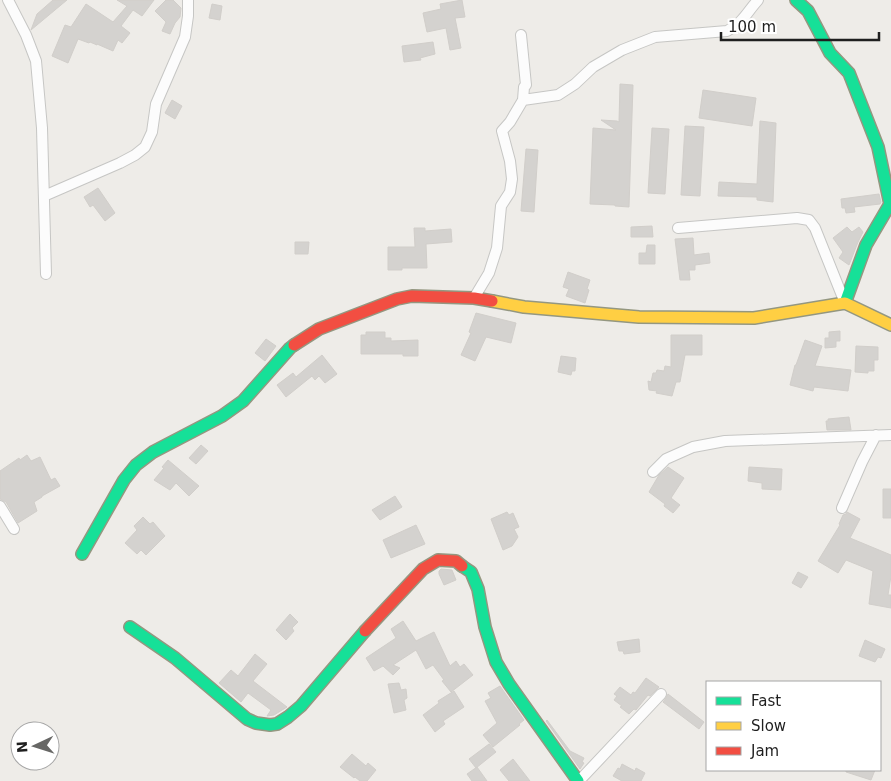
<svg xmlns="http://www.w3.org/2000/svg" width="891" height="781" viewBox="0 0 891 781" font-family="'DejaVu Sans',sans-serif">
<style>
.building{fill:#d4d2cf;stroke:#d1ceca}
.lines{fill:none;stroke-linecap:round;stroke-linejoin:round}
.street-casing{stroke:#c6c6c4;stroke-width:12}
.fast-casing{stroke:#949780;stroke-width:14}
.slow-casing{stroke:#949780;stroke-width:14}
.jam-casing{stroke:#949780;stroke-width:14}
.street{stroke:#fcfcfc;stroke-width:10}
.fast{stroke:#16e098;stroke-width:11}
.slow{stroke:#ffcf43;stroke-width:11}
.jam{stroke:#f24e42;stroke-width:11}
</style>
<rect width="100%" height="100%" fill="#eeece8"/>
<!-- building -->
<path class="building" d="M53,0H67L31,30L37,14Z
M117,0H154L142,16L133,10L121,26L130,33L122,43L118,40L113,51L97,44V45L90,42L89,43L78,39L68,63L52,56L65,25L71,27L86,4L113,22L127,6Z
M166,0H173L181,8L180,17L175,23L170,34L162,31L166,22L155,11Z
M462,0L465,17L455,18L461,48L450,50L446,28L427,32L423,13L441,9L440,4Z
M212,4L222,6L220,20L209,18Z
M433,42L435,54L420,58L421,60L404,62L402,46Z
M620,84L633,85L629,207L615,206V205L590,204L593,128L616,130L601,120L617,121L619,122Z
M703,90L756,98L752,126L699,118Z
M172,100L182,106L175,119L165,113Z
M760,121L776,123L773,202L757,200V197L718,196L719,182L757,184Z
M685,126L704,127L700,196L681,195Z
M652,128L669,129L665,194L648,193Z
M526,149L538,150L534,212L521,211Z
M98,188L115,213L105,221L93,205L90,207L84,197Z
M879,194L881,202L880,204L854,207L855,212L846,213L845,208H842L841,199Z
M652,226L653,237H631V227Z
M847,227L852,232L859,227L863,232L858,242L849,265L839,258L843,252L833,238Z
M414,228H425V231L451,229L452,242L426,244L427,268H402V270H388V247H415Z
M693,238L694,255L709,253L710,263L695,265V270H689L690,280H680L675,239Z
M295,242H309L308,254H295Z
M647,245H655V264H639V253H646Z
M568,272L590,280L587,289L589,290L585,303L566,296L569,289L563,287Z
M476,313L516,323L511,343L486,337L475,361L461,355L471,333L469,332Z
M840,331V341H836V347L825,348V338H829V332Z
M366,332H385V338H391V341L418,340V356H403V354H361V335H366Z
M671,335H702V355H685L680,382H676L672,396L656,393L657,391L649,390L648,381L651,382L653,373H656L657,370L664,371L665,366L671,367Z
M266,339L276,346L265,361L255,353Z
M805,340L822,346L815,366L851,370L848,391L814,387L813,391L790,385L795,365H796Z
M856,346L878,347V360H874V371H868V373L855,372Z
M322,355L337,374L325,383L319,376L315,380L312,376L286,397L277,385L293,373L296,377Z
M561,356L576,358L575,371H572L571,375L558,372Z
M849,417L851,430H827L826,421H828V419Z
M201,445L208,451L196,464L189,458Z
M27,455L31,461L40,457L51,480L55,478L60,486L42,496V497L34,502L37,511L18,523L6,502L0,499V471L19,458L20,460Z
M168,460L199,486L189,496L176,483L170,490L154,480L164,468L162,467Z
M668,467L684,478L671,498L680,505L673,513L664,506L665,504L649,492L659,475Z
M749,467L782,469L781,490L762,489V483L748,481Z
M883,489H891V518H883Z
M395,496L402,507L380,520L372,510Z
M507,512L509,515L513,513L519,527L514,529L518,537L512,546L503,550L491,519Z
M847,512L860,519L850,538L891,555V576L888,595H891V608L869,604L873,571L846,560L838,573L818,561L840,525L839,524L843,515L846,514Z
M143,517L150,524L153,522L165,536L146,555L141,550L137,554L125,543L137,530L134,526Z
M416,525L425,544L391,558L383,540Z
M441,569L452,570L456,580L444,585L439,574V571Z
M798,572L808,577L801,588L792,583Z
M290,614L298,622L292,628L294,631L286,640L276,630Z
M403,621L416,641L434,632L450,666L456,661L460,667L464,664L473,675L451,692L442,681L444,680L433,665L426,669L416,650L393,665L400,668L393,675L383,666L374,671L366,658L396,638L391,629Z
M639,639L640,652L624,654L623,651H619L617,642Z
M865,640L885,649L881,658L878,657L875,662L859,656Z
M255,654L267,664L253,681L287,707L274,715L267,716L271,710L248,693L241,702L219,683L231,670L238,676Z
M646,678L659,687L650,696L648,695L636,710L634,709L629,714L620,707L622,706L614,700L617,696L614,694L620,687L631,695L633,692L635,693Z
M399,683L401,690L406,689L407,698L404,700L406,710L394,713L388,684Z
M500,686L524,720L519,724L520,725L493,747L483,735L497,723L485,701L491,698L488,693Z
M454,691L464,707L443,721L445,724L435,732L423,715L439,703L438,701Z
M668,694L704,722L699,729L663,702L666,698Z
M547,720L570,751L584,758L582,762L584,763L580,769L546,721Z
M489,744L496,752L476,768L469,759Z
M352,754L366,766L368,763L376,770L367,781H360L355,777L354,778L340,767Z
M513,759L530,781H509L500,770Z
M622,764L635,771L636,768L645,773L641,781H622L613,776L618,768L620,769Z
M477,767L487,781H472L467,774Z
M846,770H875L871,780L846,772Z"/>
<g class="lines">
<!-- street casing -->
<g class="street-casing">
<path id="street" d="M8,0L26,35L36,61L42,128L46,274
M523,100L558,95L575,84L593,67L622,50L655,37L727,31C743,23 747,12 758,0
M44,196L120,163L135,155L145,147L152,132L156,104L185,37L188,16V0
M678,228L797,218L809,220L815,228L845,303
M474,298L489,273L497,248L501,206L510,192L512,179L510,161L502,131L510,122L523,100L524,87L526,85L521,35
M653,472L666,459L693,447L725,441L891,435
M0,506L14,529
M842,508L862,462L876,435
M579,781L661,694"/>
</g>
<!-- fast casing -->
<g class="fast-casing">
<path id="fast" d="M796,0L808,11L830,53L849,73L878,147L890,204L866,245L845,303
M82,554L124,480L136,465L153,452L222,416L243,401L290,348L294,345
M462,566L471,572L478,589L485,627L496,662L509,684L578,781
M130,627L175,658L247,719L256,723L270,725L277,724L288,717L301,706L365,631"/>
</g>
<!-- slow casing -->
<g class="slow-casing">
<path id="slow" d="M492,301L524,307L639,317L754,318L845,303L891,325"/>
</g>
<!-- jam casing -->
<g class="jam-casing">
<path id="jam" d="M294,345L319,329L397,299L412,296L474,298L492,301
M365,631L423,569L438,560L456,561L462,566"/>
</g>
<!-- street -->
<use href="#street" class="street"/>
<!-- fast -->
<use href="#fast" class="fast"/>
<!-- slow -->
<use href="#slow" class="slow"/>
<!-- jam -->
<use href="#jam" class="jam"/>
</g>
<!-- legend -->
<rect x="706" y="681" width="175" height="90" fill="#ffffff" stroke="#a5a5a5"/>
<rect x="716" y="697" width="25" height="8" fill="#16e098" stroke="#a5a5a5"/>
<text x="751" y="706" font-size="15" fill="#1f1f1f">Fast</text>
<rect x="716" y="722" width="25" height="8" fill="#ffcf43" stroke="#a5a5a5"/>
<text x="751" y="731" font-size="15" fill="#1f1f1f">Slow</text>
<rect x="716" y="747" width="25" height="8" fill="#f24e42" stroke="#a5a5a5"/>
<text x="751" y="756" font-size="15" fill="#1f1f1f">Jam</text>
<!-- north arrow -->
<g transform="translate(35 746) rotate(266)"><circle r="24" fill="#ffffff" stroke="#a5a5a5"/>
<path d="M0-4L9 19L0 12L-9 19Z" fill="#676765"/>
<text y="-8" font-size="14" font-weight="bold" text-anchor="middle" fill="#1f1f1f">N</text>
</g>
<!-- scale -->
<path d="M721 32v8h158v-8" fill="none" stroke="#1f1f1f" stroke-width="2.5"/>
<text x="728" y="32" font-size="15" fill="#1f1f1f" stroke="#ffffff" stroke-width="4" paint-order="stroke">100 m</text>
</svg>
